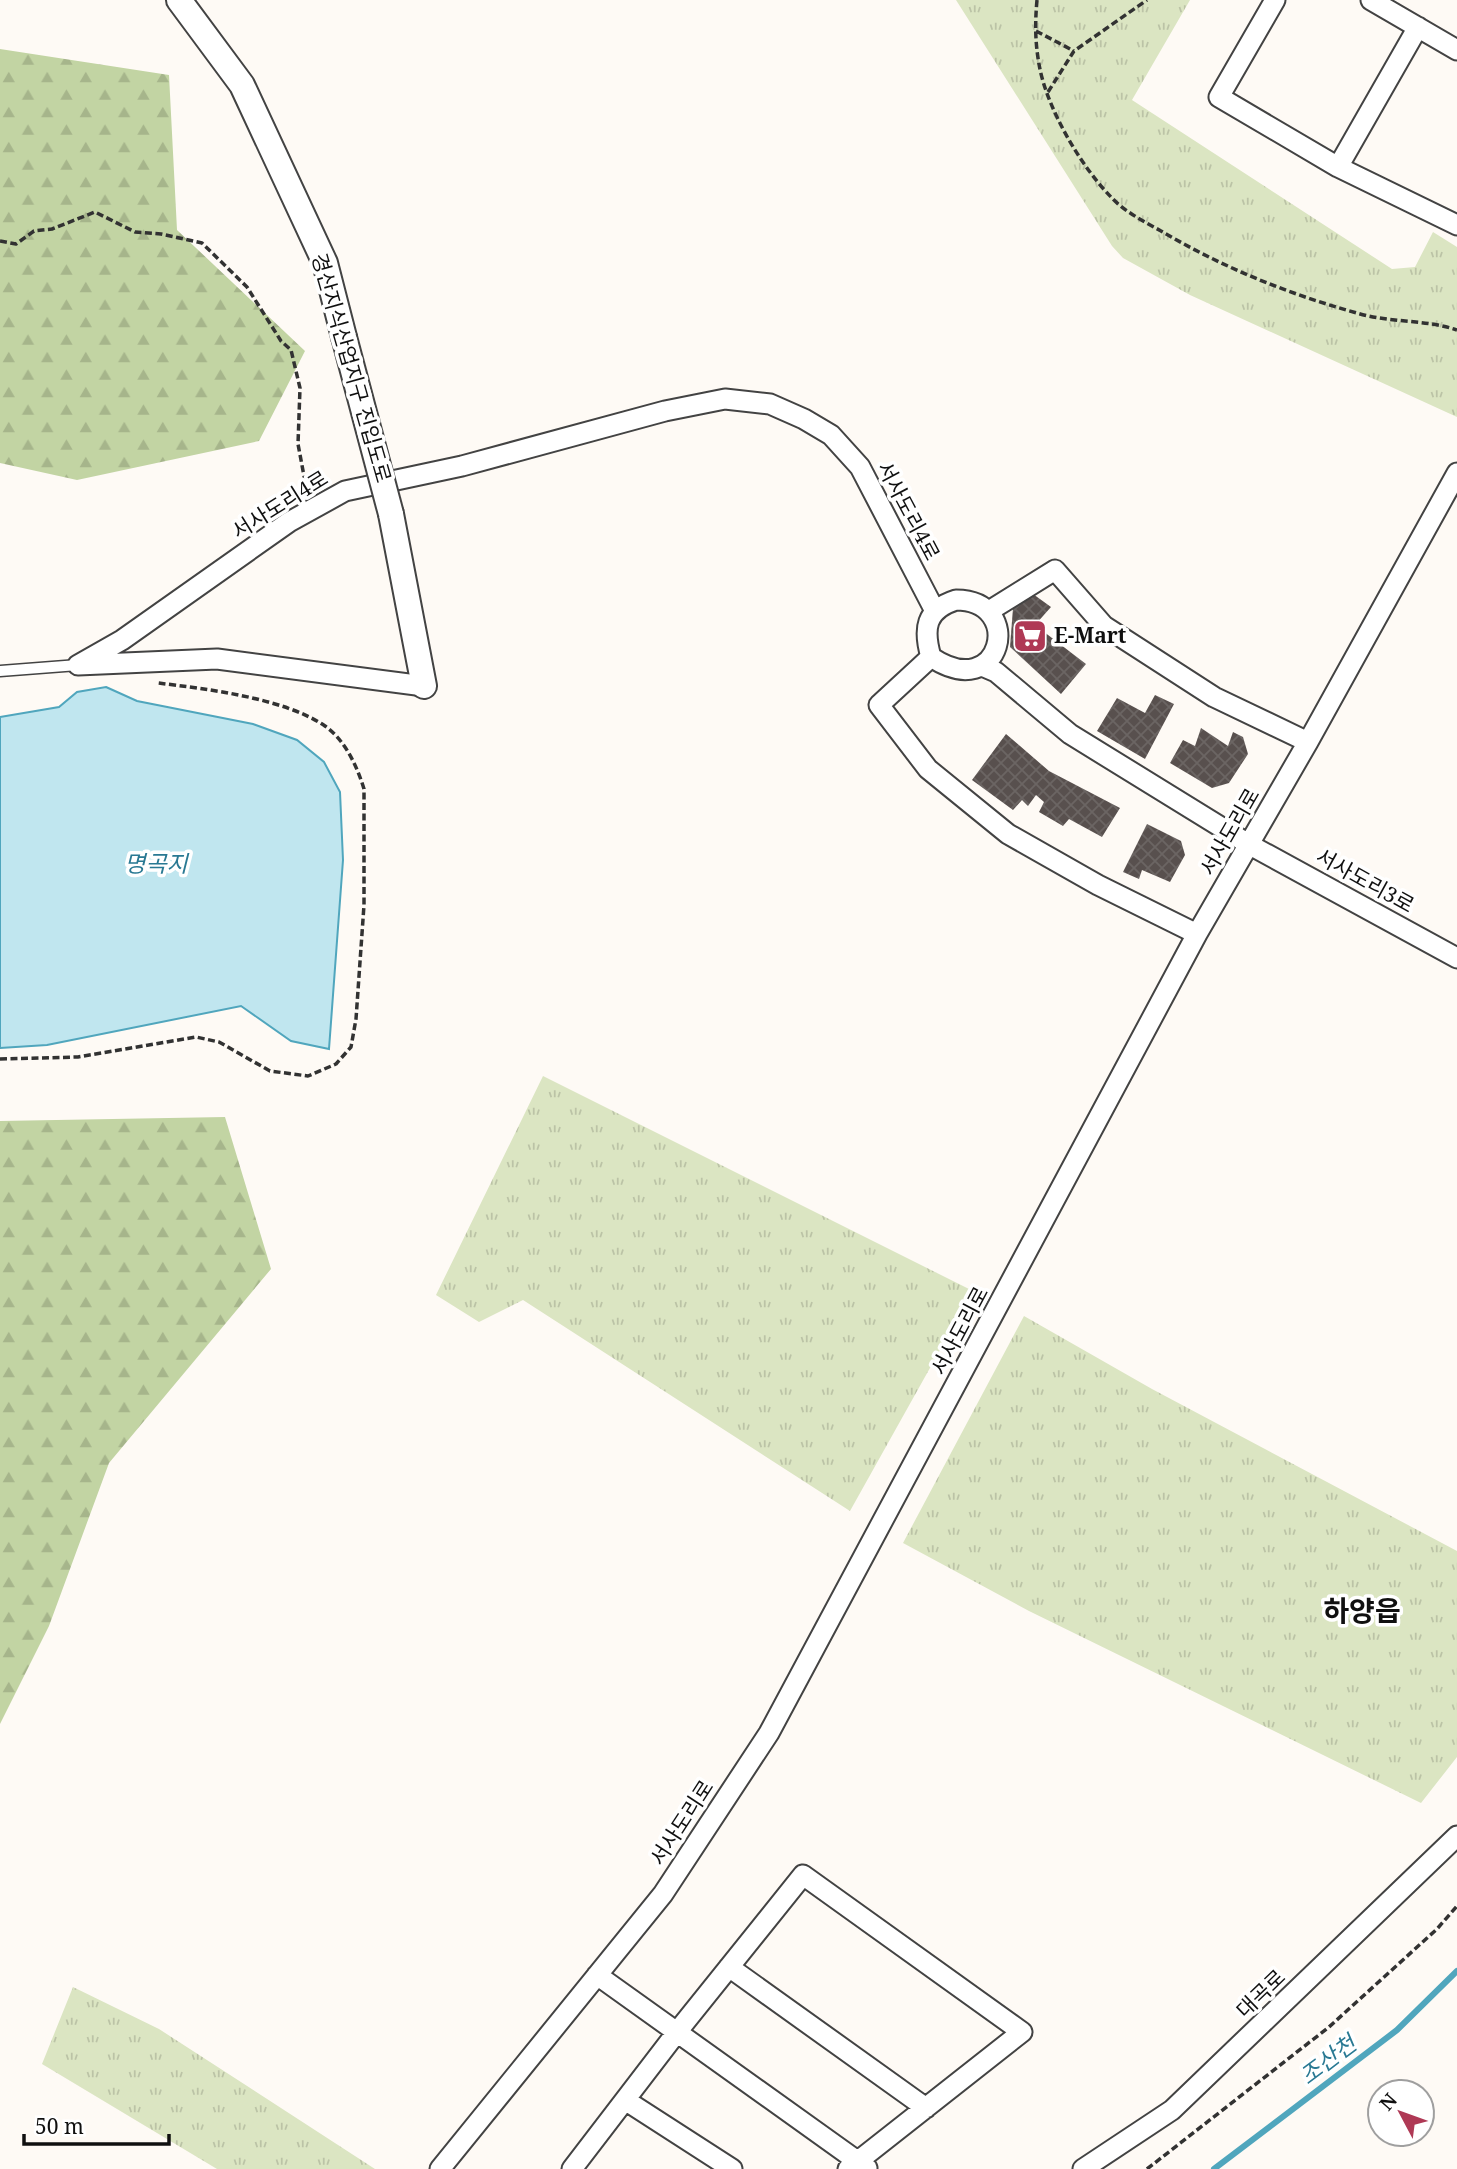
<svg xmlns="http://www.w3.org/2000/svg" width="1457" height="2169" viewBox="0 0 1457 2169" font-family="'Noto Serif','Noto Sans KR',serif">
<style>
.forest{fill:url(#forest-firs)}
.park{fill:url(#park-tufts)}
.water{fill:#c0e6ef;stroke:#50a6bd;stroke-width:2}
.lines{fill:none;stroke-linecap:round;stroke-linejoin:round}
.stream{stroke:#50a6bd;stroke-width:6}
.building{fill:url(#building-cross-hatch)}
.service-casing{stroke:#434343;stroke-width:13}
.minor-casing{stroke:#434343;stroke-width:23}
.tertiary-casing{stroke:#434343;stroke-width:28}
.path{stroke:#323232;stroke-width:3.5;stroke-dasharray:7 3.5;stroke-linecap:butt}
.service{stroke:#fff;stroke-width:10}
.minor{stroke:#fff;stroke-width:19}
.tertiary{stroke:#fff;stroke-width:24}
.tertiary-bridge-casing{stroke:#434343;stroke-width:28;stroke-linecap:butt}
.tertiary-bridge{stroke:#fff;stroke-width:24}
.labels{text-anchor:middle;stroke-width:7;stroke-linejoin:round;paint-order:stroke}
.street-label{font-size:21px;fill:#101010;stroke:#fff}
.poi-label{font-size:21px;font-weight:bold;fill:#101010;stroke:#fff;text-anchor:start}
.water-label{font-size:23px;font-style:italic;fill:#297993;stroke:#fff}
.district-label{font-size:28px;font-weight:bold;fill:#101010;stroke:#fff}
</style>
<defs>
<pattern id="forest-firs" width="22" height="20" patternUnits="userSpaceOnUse" patternTransform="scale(1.75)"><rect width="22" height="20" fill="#c2d4a3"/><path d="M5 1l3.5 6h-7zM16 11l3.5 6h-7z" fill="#a6b58b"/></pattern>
<pattern id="park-tufts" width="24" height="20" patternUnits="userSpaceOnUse" patternTransform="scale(1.75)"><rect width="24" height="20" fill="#dbe5c2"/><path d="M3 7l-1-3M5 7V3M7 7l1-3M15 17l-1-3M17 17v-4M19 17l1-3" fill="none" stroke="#bbc3a6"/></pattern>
<pattern id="building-cross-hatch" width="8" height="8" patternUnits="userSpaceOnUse" patternTransform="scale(1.75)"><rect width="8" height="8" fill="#58504e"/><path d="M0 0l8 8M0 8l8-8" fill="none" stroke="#6b6563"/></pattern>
</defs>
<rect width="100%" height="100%" fill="#fefaf5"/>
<!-- forest -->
<path class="forest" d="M0,49L169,75L177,230L305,351L259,441L77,480L0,463Z
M225,1117L271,1269L109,1463L49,1626L0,1724V1121Z"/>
<!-- park -->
<path class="park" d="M956,0H1190L1132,100L1392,269L1415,267L1433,232L1457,247V417L1190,295L1123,258L1112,246Z
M543,1076L973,1291L850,1511L523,1300L479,1322L436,1295Z
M1024,1316L1152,1389L1457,1551V1757L1421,1803L1029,1611L903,1543Z
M73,1987L159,2029L375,2169H217L42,2064Z"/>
<!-- water -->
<path class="water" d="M106,687L137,701L253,724L297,740L324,762L340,792L343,860L329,1049L291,1041L241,1006L47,1045L0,1048V717L59,707L77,692Z"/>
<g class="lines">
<!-- stream -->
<path class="stream" d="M1214,2169L1397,2030L1457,1971"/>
</g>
<!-- building -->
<path class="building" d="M1033,594L1051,607L1035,625L1086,664L1061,694L1010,647L1013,608Z
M1155,695L1174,704L1145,759L1097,731L1117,698L1145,713Z
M1201,728L1228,746L1233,732L1243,737L1248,754L1229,783L1212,788L1170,763L1183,740L1195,746Z
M1006,734L1049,771L1120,808L1102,837L1069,819L1063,826L1039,812L1044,802L1036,795L1028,806L1022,800L1013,810L972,780Z
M1147,824L1181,841L1185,855L1170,882L1142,870L1139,879L1123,872Z"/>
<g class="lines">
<!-- service casing -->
<g class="service-casing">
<path id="service" d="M0,671L78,665"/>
</g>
<!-- minor casing -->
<g class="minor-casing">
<path id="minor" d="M1275,0L1219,97L1338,167L1457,225
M1371,0L1457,50
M1338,167L1418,27
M956,600C1026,600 1002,705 931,657C923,629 925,610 956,600Z
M989,611L1055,570L1104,626L1214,697L1308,742
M931,657L879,705L928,769L1008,834L1098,885L1197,934
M982,666L996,672L1070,734L1250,845L1457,958
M424,686L217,659L78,665L122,640L289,522L345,491L462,466L665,411L725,399L770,404L804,419L831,435L860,467L935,611
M729,1967L926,2108
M597,1975L867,2168
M625,2100L732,2169
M440,2169L663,1894L769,1733L1197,934L1308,742L1457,473
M572,2169L677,2032L803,1875L1022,2032L848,2169
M1083,2169L1172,2110L1457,1836"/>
</g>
<!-- tertiary casing -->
<g class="tertiary-casing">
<path id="tertiary" d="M179,0L242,85L325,263L344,337
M391,514L424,686"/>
</g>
<!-- path -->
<path class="path" d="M1037,0C1035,22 1035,42 1039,64C1046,107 1081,167 1112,198C1125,212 1145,222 1161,231C1222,267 1288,294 1357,313C1389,323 1425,319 1457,330
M1036,31L1074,51
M1048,92L1074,51L1147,0
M0,241L16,244L34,231L52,229L95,212L135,232L161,234L202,243L247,287L281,341L291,350L300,388L298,444L304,476L309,489
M0,1059L78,1057L196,1037L219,1042L270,1071L308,1076L336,1064L351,1047L356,1019L364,905V789C357,766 345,740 325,726C284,698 207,689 158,683
M1147,2169L1329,2027L1437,1929L1457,1906"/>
<!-- service -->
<use href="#service" class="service"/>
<!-- minor -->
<use href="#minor" class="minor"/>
<!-- tertiary -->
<use href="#tertiary" class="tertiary"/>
<!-- tertiary-bridge casing -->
<g class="tertiary-bridge-casing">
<path id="tertiary-bridge" d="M344,337L391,514"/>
</g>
<!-- tertiary-bridge -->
<use href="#tertiary-bridge" class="tertiary-bridge"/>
</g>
<!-- icons -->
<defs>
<g id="supermarket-square" transform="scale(1.75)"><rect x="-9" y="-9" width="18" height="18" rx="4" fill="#af3955" stroke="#fff"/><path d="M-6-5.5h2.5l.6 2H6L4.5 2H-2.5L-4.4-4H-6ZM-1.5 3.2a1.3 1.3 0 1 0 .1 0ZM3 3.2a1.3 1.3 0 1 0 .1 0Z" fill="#fff"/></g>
</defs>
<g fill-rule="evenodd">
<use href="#supermarket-square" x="1030" y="636"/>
</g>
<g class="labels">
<!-- street labels -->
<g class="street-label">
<text transform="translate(351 368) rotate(74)" y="7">경산지식산업지구 진입도로</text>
<text transform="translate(280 505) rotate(-32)" y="7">서사도리4로</text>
<text transform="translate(908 511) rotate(62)" y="7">서사도리4로</text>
<text transform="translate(1230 832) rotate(-60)" y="7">서사도리로</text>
<text transform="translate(1365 881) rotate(29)" y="7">서사도리3로</text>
<text transform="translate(960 1331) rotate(-62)" y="7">서사도리로</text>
<text transform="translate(682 1823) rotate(-57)" y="7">서사도리로</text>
<text transform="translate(1261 1994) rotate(-44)" y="7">대곡로</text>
</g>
<!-- poi labels -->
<g class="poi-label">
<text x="1054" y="643">E-Mart</text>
</g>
<!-- water labels -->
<g class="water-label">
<text x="156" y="872">명곡지</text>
<text transform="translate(1328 2060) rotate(-37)" y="8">조산천</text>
</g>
<!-- district labels -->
<g class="district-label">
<text x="1362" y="1621">하양읍</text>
</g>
</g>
<!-- north arrow -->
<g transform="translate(1401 2113) rotate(311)"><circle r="33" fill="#ffffff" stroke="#9f9f9f" stroke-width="2"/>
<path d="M0-5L12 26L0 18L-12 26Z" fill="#af3955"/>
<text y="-10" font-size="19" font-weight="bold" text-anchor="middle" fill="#101010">N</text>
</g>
<!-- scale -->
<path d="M24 2134v10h145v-10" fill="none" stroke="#101010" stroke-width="3.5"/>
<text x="35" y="2134" font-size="21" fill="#101010" stroke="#ffffff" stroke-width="5" paint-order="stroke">50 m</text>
</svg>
